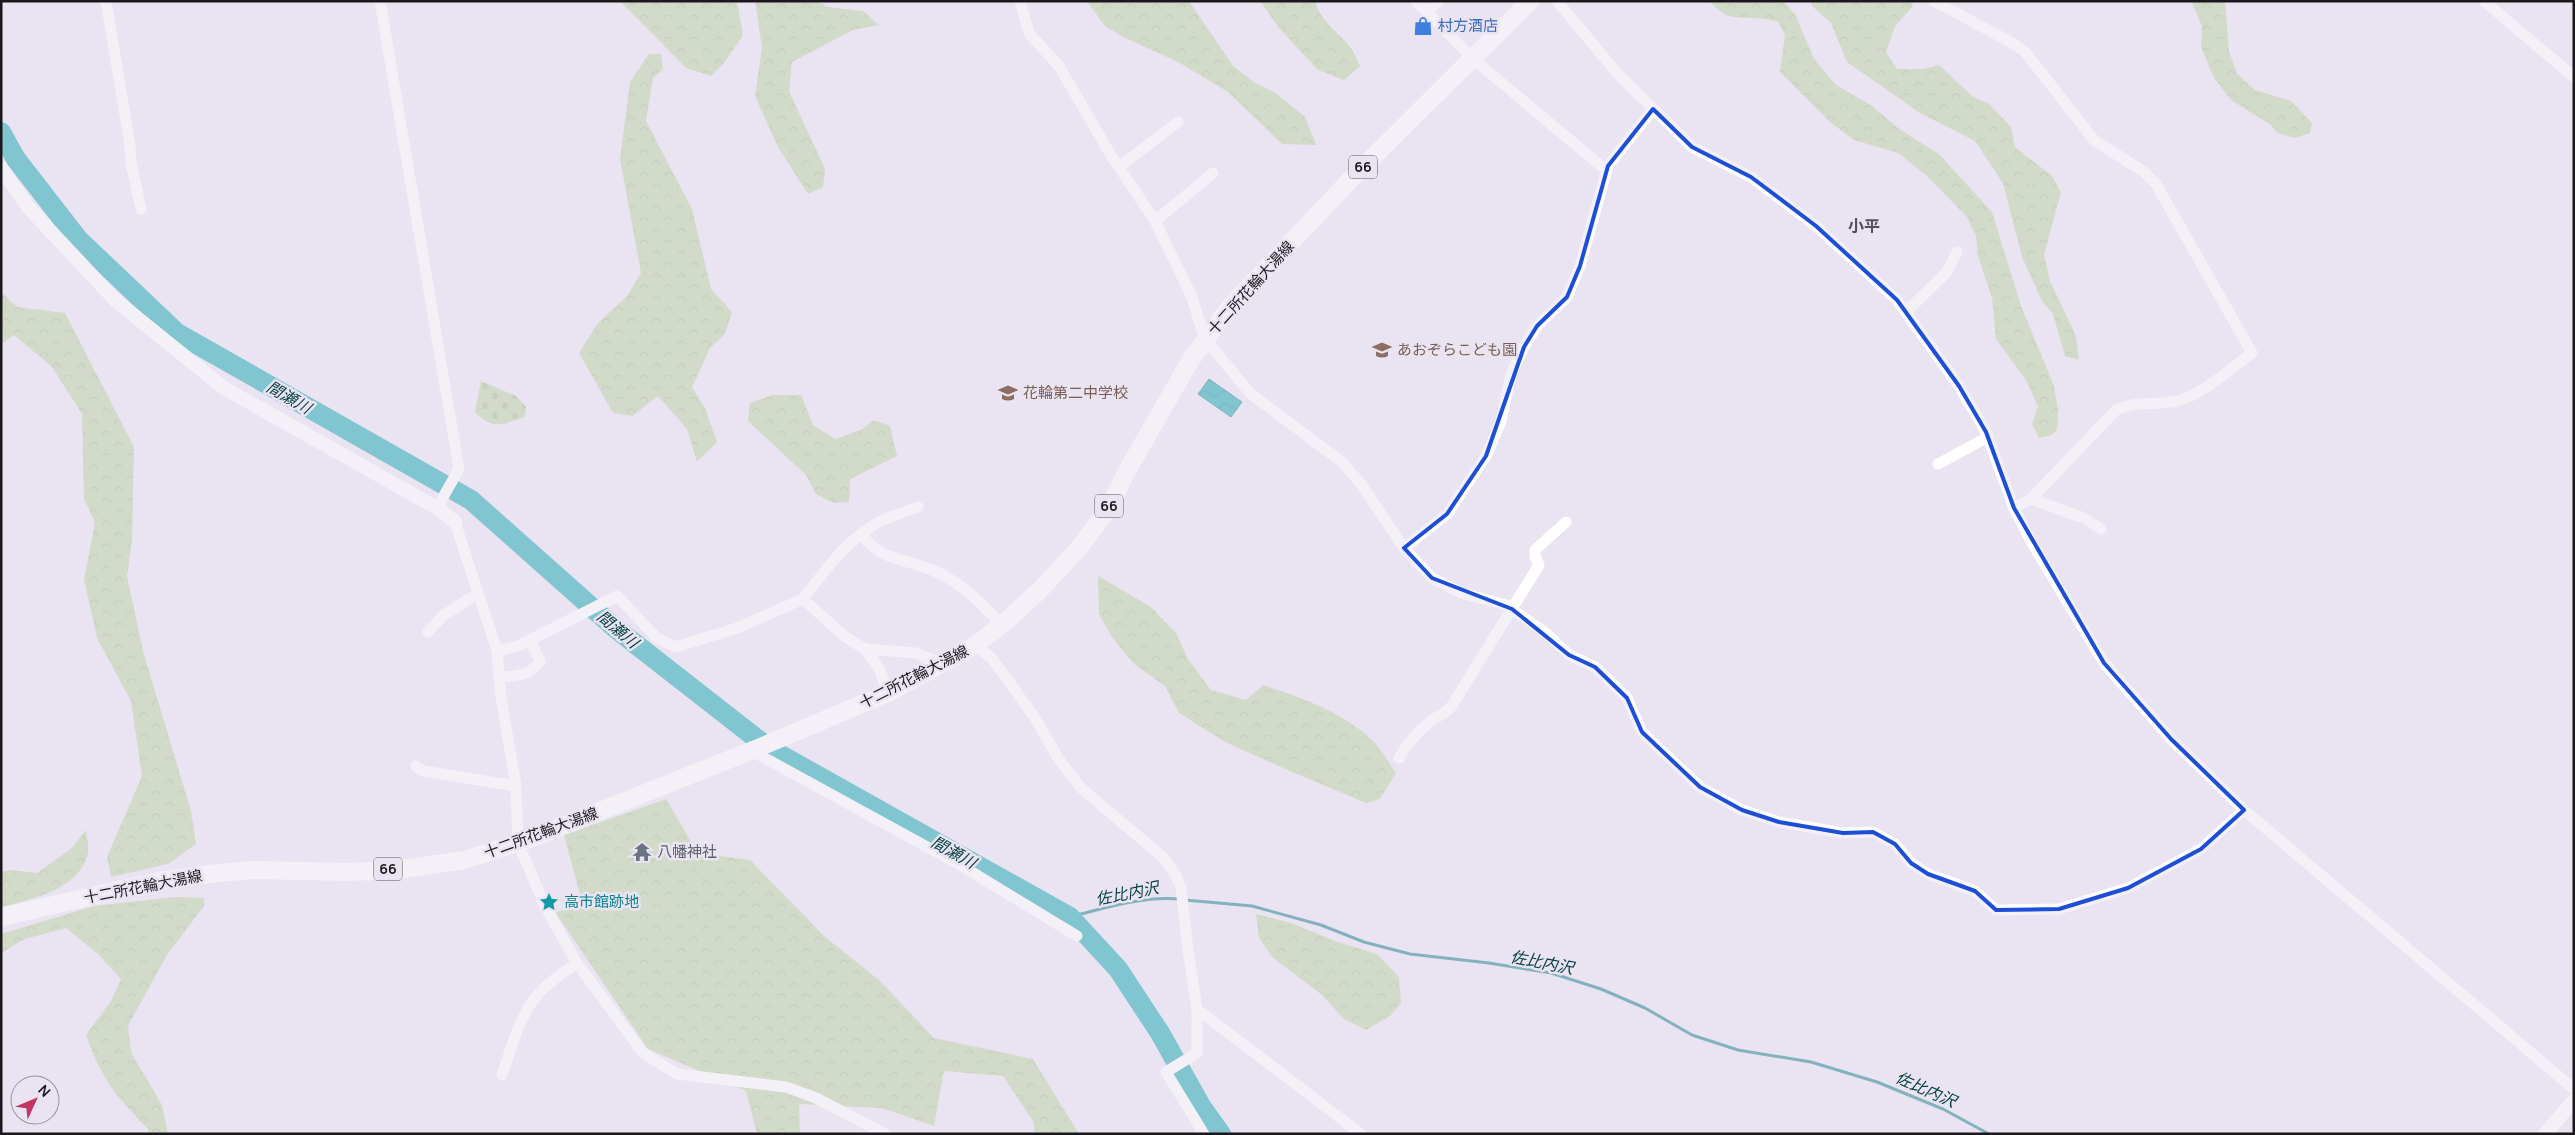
<svg xmlns="http://www.w3.org/2000/svg" width="2575" height="1135" viewBox="0 0 2575 1135" font-family="Manrope,'Noto Sans JP',sans-serif">
<style>
.forest{fill:url(#forest-crowns)}
.cemetery{fill:url(#cemetery-stones)}
.water{fill:url(#water-waves);stroke:#08777c}
.lines{fill:none;stroke-linecap:round;stroke-linejoin:round}
.stream{stroke:#08777c;stroke-width:3}
.river{stroke:#00a0a4;stroke-width:20}
.minor{stroke:#fff;stroke-width:11}
.tertiary{stroke:#fff;stroke-width:14}
.primary{stroke:#fff;stroke-width:18}
.marked{fill:none;stroke:#1d4ed8;stroke-width:4;stroke-linejoin:round}
.labels{text-anchor:middle;stroke-width:5;stroke-linejoin:round;paint-order:stroke}
.shield{fill:#eae4f2;stroke:#59555d;stroke-width:1}
.shield-label{font-size:14px;font-weight:bold;fill:#1b181d}
.shop-label{font-size:15px;fill:#366cbe;stroke:#eae4f2;text-anchor:start}
.street-label{font-size:15px;fill:#1b181d;stroke:#eae4f2}
.education-label{font-size:15px;fill:#785e54;stroke:#eae4f2;text-anchor:start}
.worship-label{font-size:15px;fill:#5b616d;stroke:#eae4f2;text-anchor:start}
.culture-label{font-size:15px;fill:#0d838f;stroke:#eae4f2;text-anchor:start}
.neighbourhood-label{font-size:16px;font-weight:bold;fill:#534e59;stroke:#eae4f2}
.water-label{font-size:16px;font-style:italic;fill:#023f41;stroke:#eae4f2}
</style>
<defs>
<pattern id="forest-crowns" width="20" height="18" patternUnits="userSpaceOnUse" patternTransform="scale(1.25)"><rect width="20" height="18" fill="#b7d098"/><path d="M2 6a3 3 0 1 1 6 0M12 15a3 3 0 1 1 6 0" fill="none" stroke="#9db283"/></pattern>
<pattern id="cemetery-stones" width="16" height="16" patternUnits="userSpaceOnUse" patternTransform="scale(1.25)"><rect width="16" height="16" fill="#b7d098"/><path d="M2 7V4a2 2 0 0 1 4 0v3zM10 15v-3a2 2 0 0 1 4 0v3z" fill="#9db283"/></pattern>
<pattern id="water-waves" width="16" height="10" patternUnits="userSpaceOnUse" patternTransform="scale(1.25)"><rect width="16" height="10" fill="#00a0a4"/><path d="M0 5q4-4 8 0t8 0" fill="none" stroke="#028185"/></pattern>
</defs>
<rect width="100%" height="100%" fill="#eae4f2"/>
<!-- forest -->
<path class="forest" d="M620,1H737L743,35L725,62L711,76L686,68Z
M755,1H817L828,7L863,11L879,25L853,30L792,62L789,91L825,169L823,187L808,194L778,147L755,96L762,47Z
M1087,1H1189L1233,66L1255,83L1274,92L1305,117L1316,145L1282,144L1228,92L1178,62L1123,37L1104,25Z
M1260,1H1315C1321,23 1338,31 1351,48C1354,53 1357,60 1360,66L1344,80L1318,70L1279,28Z
M1709,1H1783L1795,14L1814,59L1836,85L1872,106L1898,128L1940,155L1992,212L2021,306L2054,386L2058,410L2057,429L2051,435L2039,438L2032,424L2038,407L2026,380L1996,339L1992,298L1978,256L1976,236L1967,217L1926,175L1898,153L1854,140L1830,122L1780,72L1785,34L1778,22C1760,15 1738,21 1724,14C1719,11 1714,5 1709,1Z
M1811,1H1912L1913,6L1895,26L1886,52L1897,69H1923L1939,65L1972,96L1989,104L2011,127L2015,147L2052,176L2061,192L2044,255L2050,281L2076,336L2079,360L2065,356L2053,314L2043,303L2022,257L2003,183L1975,141L1920,113L1847,62L1831,23L1812,6Z
M2191,1H2225L2229,51L2237,74L2255,90L2291,101L2312,123L2310,133L2295,138L2277,133L2271,125L2231,100L2214,78L2201,47L2202,26Z
M649,54H661L663,69L653,78L646,121L692,209L711,289L732,312L725,334L710,348L692,387L705,408L717,442L697,462L687,429L658,396L632,416L613,413L579,353L598,323L627,296L641,273L620,159L630,82Z
M1,292L17,307L65,313L134,447L132,541L127,576L143,651L191,811L196,844L168,864L111,877L107,857L142,776L131,701L97,638L84,579L95,522L84,499L82,414L52,367L14,335L1,344Z
M773,395H801L813,425L835,439L861,430L874,420L890,426L897,456L850,479L849,502L834,503L816,494L806,475L748,421L750,403Z
M1098,576L1151,607L1176,633L1188,659L1211,690L1246,700L1263,685C1300,697 1345,713 1373,741C1382,750 1389,763 1396,773L1380,799L1366,803L1290,771L1225,742L1179,713L1165,686L1134,664L1112,637L1099,614Z
M666,799L698,853L750,860L824,936L879,980L934,1038L1033,1059L1079,1134H1035L1033,1121L1003,1076L944,1071L934,1126L882,1108L799,1104L800,1134H757L746,1091L648,1049L555,912L583,906L564,835Z
M86,830C87,837 89,846 88,853C80,890 31,899 1,907V872L10,870L37,873L71,849Z
M175,897L204,898V906L167,955L128,1026L131,1052L162,1105L168,1134H148V1129C115,1095 102,1080 86,1035L111,1001L121,979L98,954L66,928L25,939L1,953V934L94,906Z
M1256,914L1291,923L1338,942L1377,954L1399,977L1401,1003L1390,1016L1366,1030L1344,1019L1322,995L1272,957L1259,938Z"/>
<!-- cemetery -->
<path class="cemetery" d="M481,381L516,396L526,407L525,417C502,424 494,431 475,412Z"/>
<!-- water -->
<path class="water" d="M1209,379L1242,402L1231,417L1198,394Z"/>
<g class="lines">
<!-- stream -->
<path class="stream" d="M1185,900L1252,906L1321,925L1364,942L1410,954L1489,963L1551,973L1601,989L1645,1008L1692,1035L1738,1050L1811,1062L1877,1082L1943,1109L1989,1134
M1070,917C1105,908 1142,896 1179,899"/>
<!-- river -->
<path class="river" d="M1,132L16,159L78,239L177,333L471,500L615,628L770,749L1070,917L1118,969L1160,1033L1201,1106L1221,1134"/>
<!-- minor -->
<path class="minor" d="M106,1L130,145L131,163L141,209
M380,1L459,469L437,508
M1020,1L1029,33L1059,66L1112,157L1155,221L1191,295L1205,339L1251,394L1342,462L1361,484L1404,548L1432,578L1461,593L1506,605L1546,633L1569,655L1595,667L1627,698L1642,732L1700,787L1742,810L1779,822L1843,833L1873,832L1895,844L1911,863L1928,874L1975,891L1996,910L2059,909L2128,888L2201,849L2244,810
M1416,1L1472,58L1606,170
M1557,1L1617,73L1692,147L1751,177L1816,226L1897,300L1959,386L1986,432L2014,508L2032,543L2104,663L2171,739L2244,810L2574,1089
M1934,1L2016,45L2026,53L2094,140L2144,172L2156,184L2252,353C2230,369 2204,394 2177,401C2156,406 2135,400 2116,410L2031,499L2014,508
M2484,1L2574,77
M1427,12L1438,1
M1119,167L1178,122
M1155,221L1213,173
M1906,312L1947,272L1957,252
M1938,464L1988,437
M2031,499L2084,518L2101,529
M455,522L497,651L501,697L516,786L518,843L546,908L577,963L643,1053L677,1074L786,1087L816,1098L885,1134
M861,535C886,563 901,557 932,570C959,580 983,605 1002,625
M1404,548L1447,514L1486,456L1501,421L1511,374L1524,347L1537,326L1567,297L1580,266L1608,166L1653,109
M803,599C824,572 847,539 879,522C891,516 905,512 918,507
M428,632L444,615L477,594
M976,645L992,659L1002,672L1035,718L1058,758L1081,788L1164,858L1176,876L1181,888L1188,950L1197,1009V1053L1166,1072L1204,1134
M865,649L880,670L888,693
M497,651L518,646L617,596L657,638L676,647L737,628L803,599L844,636L865,649L916,653L944,664
M499,678C516,675 531,676 540,661L530,640
M752,751L962,866L1077,936
M1399,758C1407,744 1418,731 1431,721C1438,716 1445,713 1451,707L1539,565L1535,557V550L1566,522
M416,766L423,771L516,786
M1197,1009L1361,1134
M502,1075C513,1044 520,1010 545,987C555,978 566,971 577,963"/>
<!-- tertiary -->
<path class="tertiary" d="M1,168L28,207L115,300L224,388L437,508L455,522
M2545,1134L2574,1100"/>
<!-- primary -->
<path class="primary" d="M1,917L159,881L217,873L253,870L348,872L395,870L465,860L535,837L758,748L888,693L976,645L1004,623L1040,590L1078,549L1107,511L1127,471L1190,361L1228,309L1350,180L1530,1"/>
</g>
<!-- marked area -->
<path d="M0 0H2575V1135H0ZM1653,109L1692,147L1751,177L1816,226L1897,300L1959,386L1986,432L2014,508L2104,663L2171,739L2244,810L2201,849L2128,888L2059,909L1996,910L1975,891L1928,874L1911,863L1895,844L1873,832L1843,833L1779,822L1742,810L1700,787L1642,732L1627,698L1595,667L1569,655L1512,609L1432,578L1404,548L1447,514L1486,456L1524,347L1537,326L1567,297L1580,266L1608,166Z" fill="#eae4f2" fill-opacity=".55" fill-rule="evenodd"/>
<path class="marked" d="M1653,109L1692,147L1751,177L1816,226L1897,300L1959,386L1986,432L2014,508L2104,663L2171,739L2244,810L2201,849L2128,888L2059,909L1996,910L1975,891L1928,874L1911,863L1895,844L1873,832L1843,833L1779,822L1742,810L1700,787L1642,732L1627,698L1595,667L1569,655L1512,609L1432,578L1404,548L1447,514L1486,456L1524,347L1537,326L1567,297L1580,266L1608,166Z"/>
<!-- icons -->
<defs>
<g id="shop-bare" transform="scale(1.5)"><path d="M-5-2.5h2.3a2.7 3.5 0 0 1 5.4 0H5L5.5 6h-11ZM-1.5-2.5h3a1.5 2.3 0 0 0-3 0Z" fill="#3f7fe0" stroke="#eae4f2" stroke-width="2.5" paint-order="stroke"/></g>
<g id="school-bare" transform="scale(1.5)"><path d="M0-5L7-2L0 1L-7-2ZM-4 1L0 2.5L4 1V4Q0 6-4 4Z" fill="#8d6e63" stroke="#eae4f2" stroke-width="2.5" paint-order="stroke"/></g>
<g id="temple-bare" transform="scale(1.5)"><path d="M0-6L5-2H3V0L6.5 2.5H4V6H1.5V3h-3V6H-4V2.5H-6.5L-3 0V-2H-5Z" fill="#6b7280" stroke="#eae4f2" stroke-width="2.5" paint-order="stroke"/></g>
<g id="sight-bare" transform="scale(1.5)"><path d="M0-6L1.8-2.2L6-1.7L2.9 1.2L3.7 5.4L0 3.3L-3.7 5.4L-2.9 1.2L-6-1.7L-1.8-2.2Z" fill="#0f9aa8" stroke="#eae4f2" stroke-width="2.5" paint-order="stroke"/></g>
</defs>
<g fill-rule="evenodd">
<use href="#shop-bare" x="1423" y="26"/>
<use href="#school-bare" x="1382" y="350"/>
<use href="#school-bare" x="1008" y="393"/>
<use href="#temple-bare" x="642" y="852"/>
<use href="#sight-bare" x="549" y="902"/>
</g>
<g class="labels">
<!-- shield labels -->
<g class="shield">
<rect x="1349" y="155.5" width="28" height="23" rx="4"/>
<rect x="1095" y="494.5" width="28" height="23" rx="4"/>
<rect x="374" y="857.5" width="28" height="23" rx="4"/>
</g>
<g class="shield-label">
<text x="1363" y="172">66</text>
<text x="1109" y="511">66</text>
<text x="388" y="874">66</text>
</g>
<!-- shop labels -->
<g class="shop-label">
<text x="1438" y="31">村方酒店</text>
</g>
<!-- street labels -->
<g class="street-label">
<text transform="translate(1251 288) rotate(-48)" y="5">十二所花輪大湯線</text>
<text transform="translate(914 677) rotate(-27)" y="5">十二所花輪大湯線</text>
<text transform="translate(541 833) rotate(-20)" y="5">十二所花輪大湯線</text>
<text transform="translate(143 887) rotate(-11)" y="5">十二所花輪大湯線</text>
</g>
<!-- education labels -->
<g class="education-label">
<text x="1397" y="355">あおぞらこども園</text>
<text x="1023" y="398">花輪第二中学校</text>
</g>
<!-- worship labels -->
<g class="worship-label">
<text x="657" y="857">八幡神社</text>
</g>
<!-- culture labels -->
<g class="culture-label">
<text x="564" y="907">高市館跡地</text>
</g>
<!-- neighbourhood labels -->
<g class="neighbourhood-label">
<text x="1864" y="232">小平</text>
</g>
<!-- water labels -->
<g class="water-label">
<text transform="translate(289 397) rotate(30)" y="6">間瀬川</text>
<text transform="translate(618 629) rotate(40)" y="6">間瀬川</text>
<text transform="translate(954 852) rotate(29)" y="6">間瀬川</text>
<text transform="translate(1127 893) rotate(-11)" y="6">佐比内沢</text>
<text transform="translate(1542 962) rotate(11)" y="6">佐比内沢</text>
<text transform="translate(1926 1089) rotate(24)" y="6">佐比内沢</text>
</g>
</g>
<!-- border -->
<rect width="2575" height="1135" fill="none" stroke="#1b181d" stroke-width="5"/>
<!-- north arrow -->
<g transform="translate(35 1100) rotate(46)"><circle r="24" fill="#eae4f2" stroke="#97929d"/>
<path d="M0-4L9 19L0 12L-9 19Z" fill="#c23461"/>
<text y="-8" font-size="14" font-weight="bold" text-anchor="middle" fill="#1b181d">N</text>
</g>
</svg>
